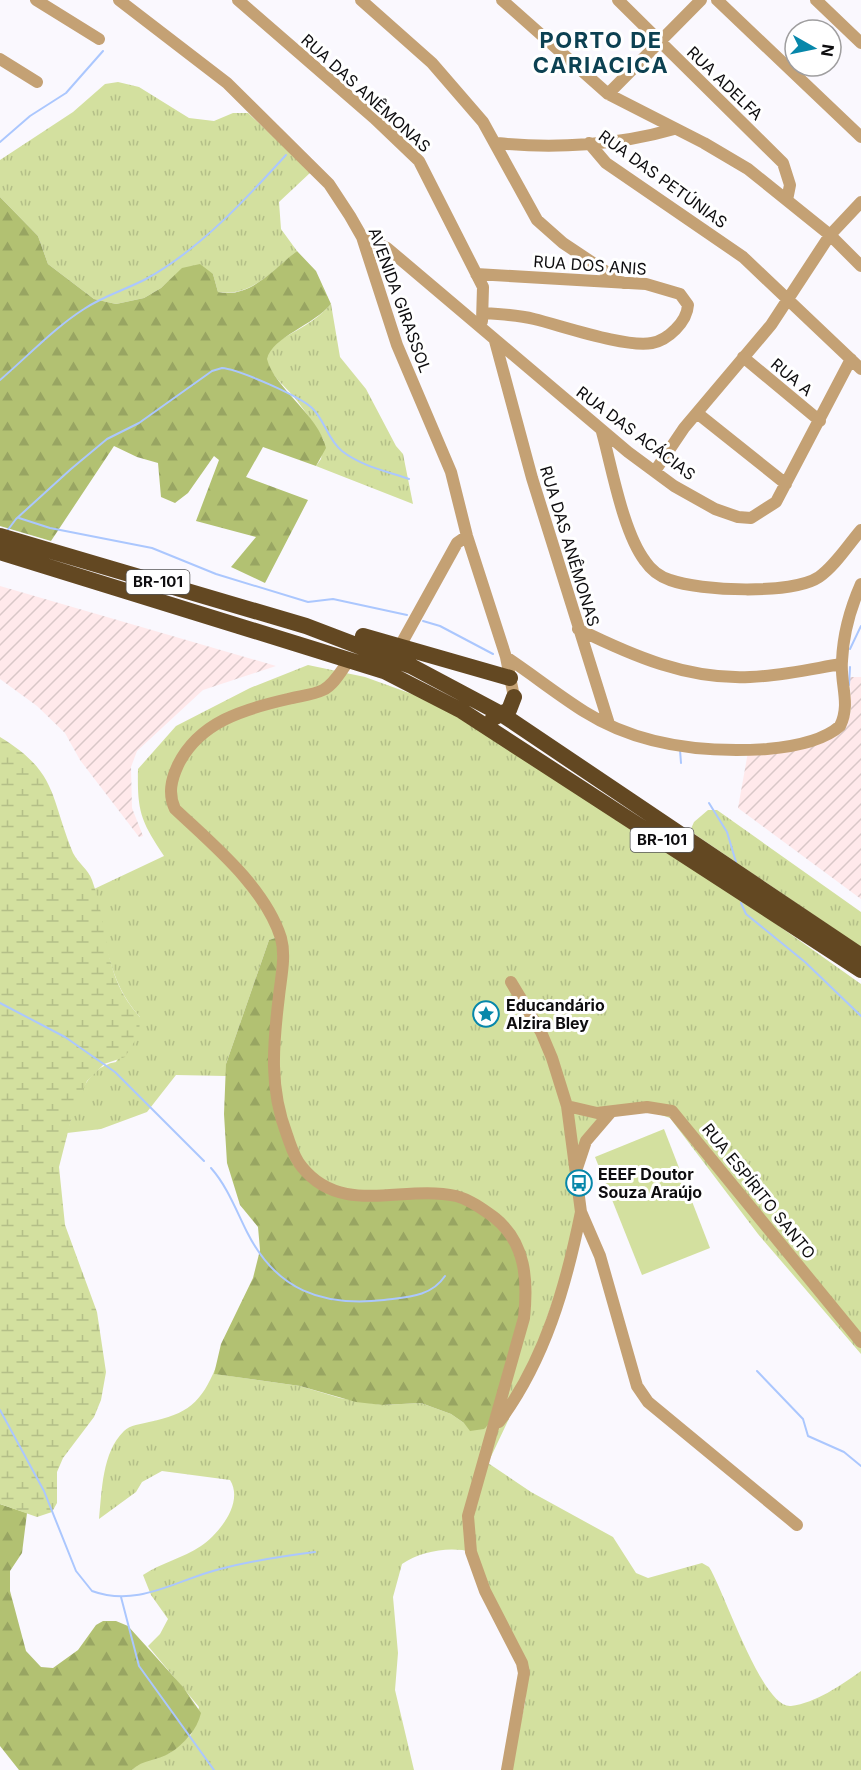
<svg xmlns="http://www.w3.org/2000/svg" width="861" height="1770" viewBox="0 0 861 1770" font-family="Inter,sans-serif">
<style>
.industrial{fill:url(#industrial-furrows)}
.grass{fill:url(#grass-tufts)}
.forest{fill:url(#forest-firs)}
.wetland{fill:url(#wetland-marsh)}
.pitch{fill:#d3e09f}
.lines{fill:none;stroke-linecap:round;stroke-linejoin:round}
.stream{stroke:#abc7fe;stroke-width:2}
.minor{stroke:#c4a174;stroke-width:12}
.highway{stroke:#634822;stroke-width:16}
.labels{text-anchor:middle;stroke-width:6;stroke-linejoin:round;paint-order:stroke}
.shield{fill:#fff;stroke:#565657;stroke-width:1.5}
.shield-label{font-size:15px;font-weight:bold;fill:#0e0d0f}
.street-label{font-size:16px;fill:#0e0d0f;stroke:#fff}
.poi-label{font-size:16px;font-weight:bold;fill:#0e0d0f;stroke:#fff;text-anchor:start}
.district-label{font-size:22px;font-weight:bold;letter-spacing:1.5px;fill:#0c4152;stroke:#fff}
</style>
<defs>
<pattern id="industrial-furrows" width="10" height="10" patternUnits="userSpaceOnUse" patternTransform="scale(1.5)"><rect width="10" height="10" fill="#ffe9eb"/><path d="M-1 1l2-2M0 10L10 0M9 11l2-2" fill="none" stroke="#d9c7c8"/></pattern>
<pattern id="grass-tufts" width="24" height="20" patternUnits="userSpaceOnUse" patternTransform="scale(1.5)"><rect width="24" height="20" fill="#d3e09f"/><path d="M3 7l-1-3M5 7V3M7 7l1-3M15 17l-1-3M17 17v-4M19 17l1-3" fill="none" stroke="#b4bf88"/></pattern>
<pattern id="forest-firs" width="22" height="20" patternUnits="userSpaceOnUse" patternTransform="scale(1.5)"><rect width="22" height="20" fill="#b2c172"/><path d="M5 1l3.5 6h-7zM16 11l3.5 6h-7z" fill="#98a562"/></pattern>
<pattern id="wetland-marsh" width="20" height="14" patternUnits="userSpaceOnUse" patternTransform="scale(1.5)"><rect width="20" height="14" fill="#d3e09f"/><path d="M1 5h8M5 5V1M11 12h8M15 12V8" fill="none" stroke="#b4bf88"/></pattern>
</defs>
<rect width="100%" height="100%" fill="#faf8fe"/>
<!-- industrial -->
<path class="industrial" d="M0,586L276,666L203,690L137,751L131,767L132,808L143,836L139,837L80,760L65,733L37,706L0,679Z
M850,677H861V899L738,808L748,752L844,730L851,712Z"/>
<!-- grass -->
<path class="grass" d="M118,82L139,87L189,118L214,121L233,113H248L311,172L279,202L281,229L297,251C274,269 251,298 218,292L213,274L182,269L161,288L144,298L116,304L94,299L48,264L38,236L0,197V160L73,112L105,84Z
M331,304L340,357L366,389L396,446L403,454L413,504L316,466L321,459L324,441C316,427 306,412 295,398C284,384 249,359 277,342C296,330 316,322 331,304Z
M308,665L365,677L423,698L482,730L755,909L861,984V1354L758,1234L670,1118L652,1112H623L611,1118L592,1135L579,1174L581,1217L523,1389L488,1463L531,1492L613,1537L636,1573L648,1578L702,1563L709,1567C724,1590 762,1709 791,1706C816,1703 841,1685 861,1671V1770H510L525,1703L527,1680L472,1552C450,1546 421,1551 402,1564L393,1597L398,1653L395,1690L414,1770H132L140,1762L170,1753L191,1735L199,1707L148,1646L160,1634L168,1619L151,1595L143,1575C161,1563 183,1558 201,1546C220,1533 244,1502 230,1480L162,1471L142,1482L136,1492L99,1519C102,1491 102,1452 124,1431C130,1425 141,1424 149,1422C188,1414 201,1403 216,1367L215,1374L300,1386L340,1398L382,1405L421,1403L451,1414L464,1423L388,1197L310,1182L281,1128L275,938L269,940L226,1064V1076L176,1075L147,1112L101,1129L67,1133C75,1106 84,1067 116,1062L140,1017C107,981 105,934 94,889L164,856C141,821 137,812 138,769L176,726L250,688Z
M708,810H717L861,912V947L690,831L694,822Z"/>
<!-- forest -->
<path class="forest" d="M0,197L38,236L48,264L94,299L116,304L144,298L161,288L182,268L200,264L213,274L218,292C251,299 274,268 297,251L316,271L331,304C314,325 272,337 267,359C274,388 319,415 326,448L316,466L263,447L246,477L308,500L265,583L231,567L256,537L196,521L219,460L214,456L188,493L175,503L161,497L158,463L137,457L114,446L51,541L0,526Z
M275,938L279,940L272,1037L289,1151L326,1189L439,1195L483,1211L518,1251L524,1308L488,1425L484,1429L470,1431L464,1423L451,1414L421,1403L382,1405L356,1402L300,1386L214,1374L221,1344L253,1278L260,1250L258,1227L240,1205L227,1163L224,1114L226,1064L269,940Z
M0,1504L27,1513L22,1553L10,1571V1591L26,1651L41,1667L53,1668L78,1650L96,1625L103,1621H116L128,1626L183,1687L201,1713C197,1730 184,1744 170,1753C157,1761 143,1759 132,1770H19L0,1746Z"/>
<!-- wetland -->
<path class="wetland" d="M0,737C58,772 50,797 73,853C78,863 88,869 92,880C110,929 101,975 140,1017L139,1034L125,1057L104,1064L87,1081L71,1120L59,1167L65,1225L97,1312L106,1372L101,1400L94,1417L63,1458L57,1472V1503L52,1512L37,1517L0,1504Z"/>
<!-- pitch -->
<path class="pitch" d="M664,1129L710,1248L642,1275L595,1157Z"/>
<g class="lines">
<!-- stream -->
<path class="stream" d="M0,142L30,116L66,93L103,51
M0,380C27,357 54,328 84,309C103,296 125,290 146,279C199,250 246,199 286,155
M19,518L50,528L152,548L216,574L308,602L333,599L407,615
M7,531L16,519L71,469L107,439L139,423L212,371L222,368C238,369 302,397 313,409C325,421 328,440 342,451C361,466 386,471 409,479
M423,621L440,626L493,654
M850,649L861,626
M849,685L850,667
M680,750L681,763
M709,803L727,832L736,862
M741,903L746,914L805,962L861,1016
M0,1003L65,1037L115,1072L204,1161
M211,1168C227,1186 236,1210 247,1232C276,1290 322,1307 384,1300C407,1297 431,1297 445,1276
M757,1371L803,1419L808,1436L844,1452L861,1466
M0,1410L44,1491L76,1571L92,1591C138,1608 176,1580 220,1569C251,1561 283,1556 315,1552
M121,1597L139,1666L214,1770"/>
<!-- minor -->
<path class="minor" d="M36,0L99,39
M119,0L227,83L329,184L350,216L362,237L397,345L451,472L467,536L506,657L514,697
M238,0L374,118L419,161L483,287L482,321
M361,0L432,63L483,122L537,220L563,243L623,283
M502,0L608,94L704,143L748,169L830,235L861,266
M618,0L783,163L790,185L787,200
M717,0L861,137
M816,0L861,43
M0,59L37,82
M608,94L701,0
M497,143C555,149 619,145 674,129
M589,143L606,163L743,257L861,369
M362,237L387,248L628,452L674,486L715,509L738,517L751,518L776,502L851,359
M476,274L646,284L680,294L688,305C687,322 668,340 652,343C626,348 563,326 534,319C518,315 501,314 484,313
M495,341L532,478L609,724
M743,357L820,421
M697,413L786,484
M602,432C612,468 623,532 645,561C651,570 661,577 670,580C700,591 792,595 819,577C835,566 848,545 861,530
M655,471L684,428L771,325L830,235L861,202
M578,629C633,656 688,680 750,677C780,676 811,669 841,664
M400,646L457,543L467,536
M506,657C533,675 558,695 585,712C639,746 705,753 767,749C790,747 822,742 840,726C851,704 840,684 842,661C843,635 850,609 861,584
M350,659C342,669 335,684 323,690C313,695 299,696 288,699C244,709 199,722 178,765C171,780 168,794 175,809C212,844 265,887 281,938C286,956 281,977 279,996C273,1045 269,1088 287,1135C291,1146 294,1158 302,1167C342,1217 403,1184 456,1196C469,1199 484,1210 495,1218C526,1243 528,1281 524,1318L468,1516L471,1552L485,1591L522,1663L524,1673L507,1770
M511,982L541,1032L552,1058L567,1106L581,1212L600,1256L637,1386L648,1402L797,1525
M567,1106L597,1113L647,1107L672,1111L861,1342
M577,1168L586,1141L610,1113
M499,1422C545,1360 566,1286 581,1212"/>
<!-- highway -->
<path class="highway" d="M0,536L306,626L411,666L503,715L861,956
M0,552L384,671L462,711L861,970
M363,636L510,678
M493,718L509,710L514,697"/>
</g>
<!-- icons -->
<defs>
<g id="sight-ring" transform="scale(1.35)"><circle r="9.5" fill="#fff" stroke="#0787aa" stroke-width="1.5"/><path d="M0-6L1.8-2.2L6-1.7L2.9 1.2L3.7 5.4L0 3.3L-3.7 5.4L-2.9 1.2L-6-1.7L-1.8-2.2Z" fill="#0787aa"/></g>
<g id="bus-ring" transform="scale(1.35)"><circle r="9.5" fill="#fff" stroke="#0787aa" stroke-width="1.5"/><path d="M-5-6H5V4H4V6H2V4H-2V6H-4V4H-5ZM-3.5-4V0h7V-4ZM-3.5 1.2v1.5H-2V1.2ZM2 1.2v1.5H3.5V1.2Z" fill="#0787aa"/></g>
</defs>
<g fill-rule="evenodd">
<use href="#sight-ring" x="486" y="1014"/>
<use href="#bus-ring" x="579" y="1183"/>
</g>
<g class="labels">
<!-- shield labels -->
<g class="shield">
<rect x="126.5" y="570" width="63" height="24" rx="4.5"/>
<rect x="630.5" y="828" width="63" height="24" rx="4.5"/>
</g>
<g class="shield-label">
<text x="158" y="587">BR-101</text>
<text x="662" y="845">BR-101</text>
</g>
<!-- street labels -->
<g class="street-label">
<text transform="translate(725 83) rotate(44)" y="6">RUA ADELFA</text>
<text transform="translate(366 93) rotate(42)" y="6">RUA DAS ANÊMONAS</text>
<text transform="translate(663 179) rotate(36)" y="6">RUA DAS PETÚNIAS</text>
<text transform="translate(590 265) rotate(4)" y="6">RUA DOS ANIS</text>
<text transform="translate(400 300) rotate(70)" y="6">AVENIDA GIRASSOL</text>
<text transform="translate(792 377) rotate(40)" y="6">RUA A</text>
<text transform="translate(636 433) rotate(37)" y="6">RUA DAS ACÁCIAS</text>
<text transform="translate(570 546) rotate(73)" y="6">RUA DAS ANÊMONAS</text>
<text transform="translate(759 1191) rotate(51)" y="6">RUA ESPÍRITO SANTO</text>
</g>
<!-- poi labels -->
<g class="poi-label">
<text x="506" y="1011">Educandário<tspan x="506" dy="18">Alzira Bley</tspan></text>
<text x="598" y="1180">EEEF Doutor<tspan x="598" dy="18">Souza Araújo</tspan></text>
</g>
<!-- district labels -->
<g class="district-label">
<text x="601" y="48">PORTO DE<tspan x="601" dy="25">CARIACICA</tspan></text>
</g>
</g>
<!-- north arrow -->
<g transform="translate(813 48) rotate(99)"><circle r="28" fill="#ffffff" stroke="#9f9e9f" stroke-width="1.5"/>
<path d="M0-4.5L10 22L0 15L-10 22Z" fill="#0787aa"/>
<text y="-9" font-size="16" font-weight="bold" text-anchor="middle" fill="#0e0d0f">N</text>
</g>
</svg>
